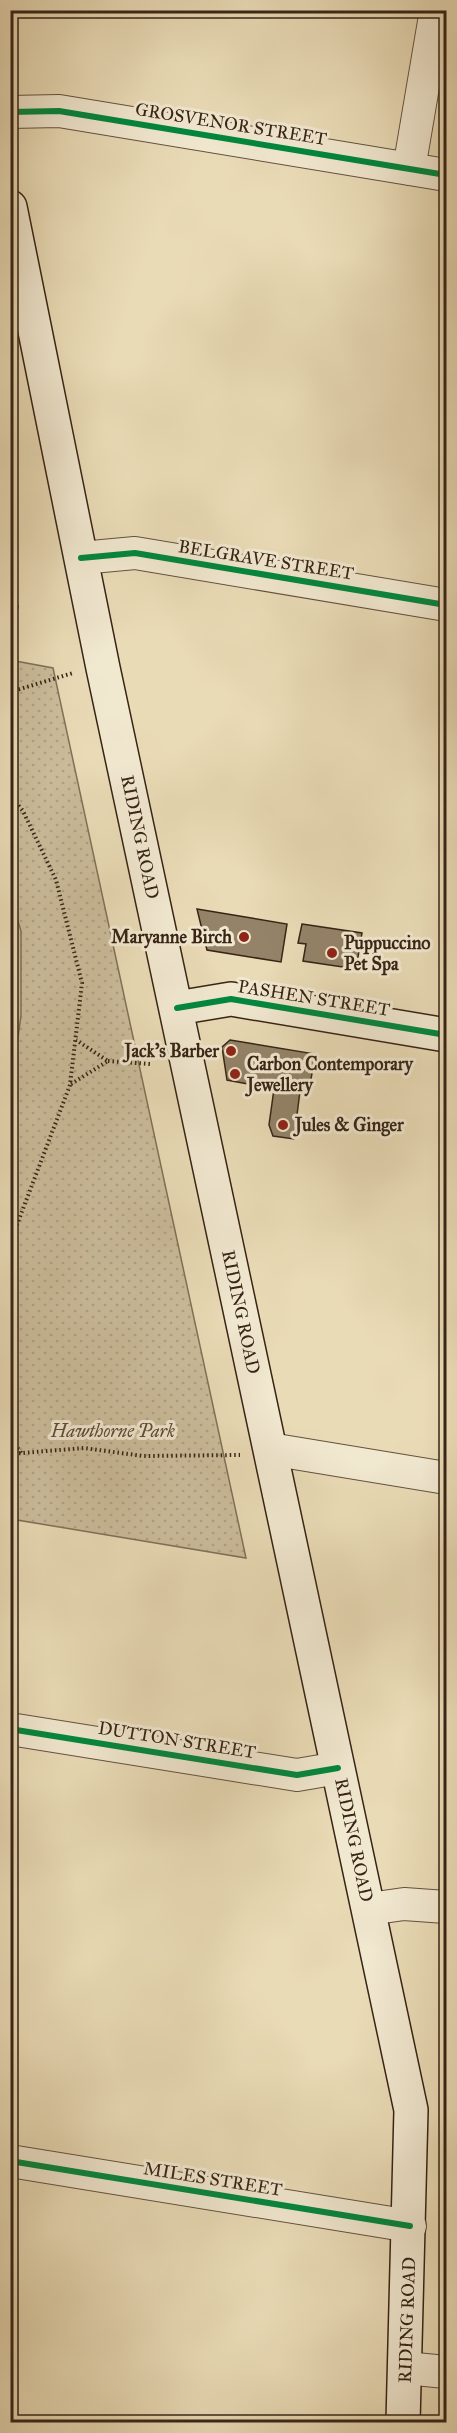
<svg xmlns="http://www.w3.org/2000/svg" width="457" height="2433" viewBox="0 0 457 2433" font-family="'IM FELL Great Primer',serif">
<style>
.green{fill:url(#green-dots);stroke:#817058;stroke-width:1.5}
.pitch{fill:#cbbc9b;stroke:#817058;stroke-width:1.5}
.building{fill:#948369;stroke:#372416;stroke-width:1.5}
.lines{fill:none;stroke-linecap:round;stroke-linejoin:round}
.street-casing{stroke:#64523e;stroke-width:34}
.secondary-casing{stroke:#372416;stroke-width:36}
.path{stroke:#372416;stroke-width:4;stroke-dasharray:1.5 3;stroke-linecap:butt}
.street{stroke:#f1e8d0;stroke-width:32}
.secondary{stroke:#f1e8d0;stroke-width:33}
.cycleway-casing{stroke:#f1e8d0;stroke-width:10}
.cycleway{stroke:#00873e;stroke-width:6}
.poi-dot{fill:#8f2418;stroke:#f1e8d0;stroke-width:2}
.labels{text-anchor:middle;stroke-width:6;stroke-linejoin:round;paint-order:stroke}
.street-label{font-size:18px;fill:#372416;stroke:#f1e8d0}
.poi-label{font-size:18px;font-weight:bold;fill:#372416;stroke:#f1e8d0;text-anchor:start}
.park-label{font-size:18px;font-style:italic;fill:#5c4a37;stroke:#f1e8d0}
</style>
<defs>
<pattern id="green-dots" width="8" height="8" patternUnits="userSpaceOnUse" patternTransform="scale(1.5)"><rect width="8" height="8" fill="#cbbc9b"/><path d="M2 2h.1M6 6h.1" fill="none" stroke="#afa185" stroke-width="1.8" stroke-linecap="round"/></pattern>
</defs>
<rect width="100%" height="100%" fill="#e9dbb6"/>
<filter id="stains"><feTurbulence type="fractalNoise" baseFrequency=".00333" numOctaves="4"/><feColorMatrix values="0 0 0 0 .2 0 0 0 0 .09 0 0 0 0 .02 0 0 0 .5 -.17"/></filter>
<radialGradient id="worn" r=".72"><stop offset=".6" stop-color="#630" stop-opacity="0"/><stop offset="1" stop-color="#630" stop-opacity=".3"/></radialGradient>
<!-- green -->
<path class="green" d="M10,660L53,668L246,1558L11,1519Z"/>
<!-- pitch -->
<path class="pitch" d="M11,899L21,931V1016L11,1086Z"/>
<!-- building -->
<path class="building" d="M10,605L18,606L12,645H10Z
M197,909L287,924L281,962L207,950Z
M302,924L362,933L356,969L303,961L306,944L298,943Z
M230,1040L315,1054L309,1092L300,1091L294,1139L273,1136L269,1125L274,1089L227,1080L222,1047Z"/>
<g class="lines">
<!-- street casing -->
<g class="street-casing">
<path id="street" d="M10,112L59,111L446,175
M409,169L436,10
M81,558L135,553L446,605
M270,1449L446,1478
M10,1729L297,1775L338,1768
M369,1909L404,1904L446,1907
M10,2161L410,2226
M405,2368L446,2372"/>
</g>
<!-- secondary casing -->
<g class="secondary-casing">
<path id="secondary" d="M10,207L103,668L411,2110L403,2422
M177,1008L231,999L446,1035"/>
</g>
<!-- path -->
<path class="path" d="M10,692L73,673
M10,795L23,811L56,880L82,983L70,1085L10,1243
M108,1061L150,1064
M71,1084L108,1061L76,1040
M10,1437L22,1454
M10,1454L84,1448L143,1456L240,1455"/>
<!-- street -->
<use href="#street" class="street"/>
<!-- secondary -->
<use href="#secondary" class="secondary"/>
<!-- cycleway casing -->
<g class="cycleway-casing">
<path id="cycleway" d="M10,112L59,111L446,175
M81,558L135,553L446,605
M177,1008L231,999L446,1035
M10,1729L297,1775L338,1768
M10,2161L410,2226"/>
</g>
<!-- cycleway -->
<use href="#cycleway" class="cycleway"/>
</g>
<!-- markers -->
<g class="poi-dot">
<circle cx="244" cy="937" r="6"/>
<circle cx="332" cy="953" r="6"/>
<circle cx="231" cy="1051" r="6"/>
<circle cx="235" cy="1074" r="6"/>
<circle cx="283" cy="1125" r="6"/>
</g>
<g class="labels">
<!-- street labels -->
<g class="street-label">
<text transform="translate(231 124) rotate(9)" y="6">GROSVENOR STREET</text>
<text transform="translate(266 560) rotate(9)" y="6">BELGRAVE STREET</text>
<text transform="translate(140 837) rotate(78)" y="6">RIDING ROAD</text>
<text transform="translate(314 998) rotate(9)" y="6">PASHEN STREET</text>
<text transform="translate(241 1312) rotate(78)" y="6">RIDING ROAD</text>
<text transform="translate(177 1740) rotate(9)" y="6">DUTTON STREET</text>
<text transform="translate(354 1840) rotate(78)" y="6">RIDING ROAD</text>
<text transform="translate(213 2179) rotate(9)" y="6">MILES STREET</text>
<text transform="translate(407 2320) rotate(-88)" y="6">RIDING ROAD</text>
</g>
<!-- poi labels -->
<g class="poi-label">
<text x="232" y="943" text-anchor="end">Maryanne Birch</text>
<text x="344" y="949">Puppuccino<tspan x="344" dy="21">Pet Spa</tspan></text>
<text x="219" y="1057" text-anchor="end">Jack's Barber</text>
<text x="247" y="1070">Carbon Contemporary<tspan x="247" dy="21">Jewellery</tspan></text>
<text x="295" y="1131">Jules &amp; Ginger</text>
</g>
<!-- park labels -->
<g class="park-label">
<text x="113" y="1437">Hawthorne Park</text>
</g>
</g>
<!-- margin -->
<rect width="457" height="2433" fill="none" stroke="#e9dbb6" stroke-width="36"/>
<rect x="12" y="12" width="433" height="2409" fill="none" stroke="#372416" stroke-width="3"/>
<rect x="18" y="18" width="421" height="2397" fill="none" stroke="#372416" stroke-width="1.5"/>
<rect width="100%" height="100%" filter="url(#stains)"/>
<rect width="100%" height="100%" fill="url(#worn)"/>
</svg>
